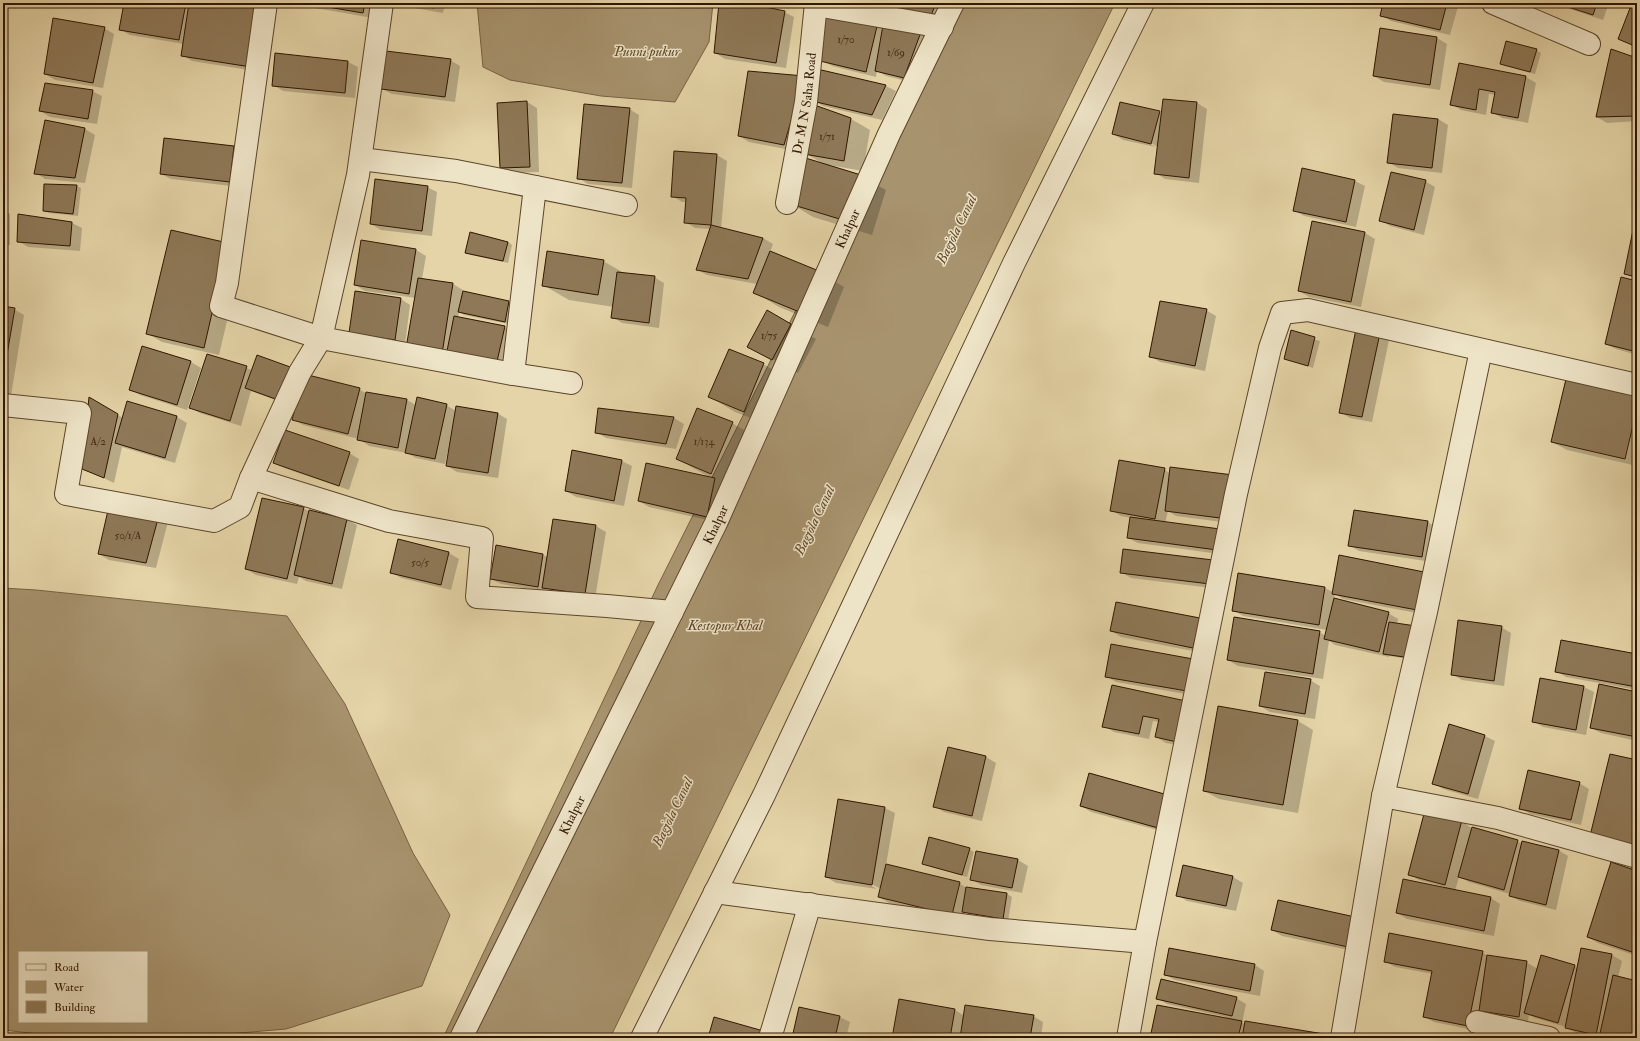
<svg xmlns="http://www.w3.org/2000/svg" width="1640" height="1041" viewBox="0 0 1640 1041" font-family="'IM FELL Double Pica',serif">
<style>
.water{fill:#a7936e;stroke:#776142;fill-rule:evenodd}
.shadow{fill:#0003}
.building{fill:#8e7857;stroke:#301500}
.lines{fill:none;stroke-linecap:round;stroke-linejoin:round}
.minor-casing{stroke:#5d452a;stroke-width:24}
.minor{stroke:#ede3c6;stroke-width:22}
.labels{text-anchor:middle;stroke-width:3;stroke-linejoin:round;paint-order:stroke}
.number-label{font-size:11px;fill:#482e16}
.street-label{font-size:13px;fill:#301500;stroke:#ede3c6}
.water-label{font-size:14px;font-style:italic;fill:#60472c;stroke:#ede3c6}
</style>
<rect width="100%" height="100%" fill="#e4d4a7"/>
<filter id="stains"><feTurbulence type="fractalNoise" baseFrequency=".005" numOctaves="4"/><feColorMatrix values="0 0 0 0 .2 0 0 0 0 .09 0 0 0 0 .02 0 0 0 .5 -.17"/></filter>
<radialGradient id="worn" r=".72"><stop offset=".6" stop-color="#630" stop-opacity="0"/><stop offset="1" stop-color="#630" stop-opacity=".3"/></radialGradient>
<!-- water -->
<path class="water" d="M477,3H713L709,42L675,102L601,96L510,80L483,67Z
M950,3H1115L610,1038H443L658,585Z
M3,588L36,590L287,616L345,704L413,853L450,915L422,986L286,1029L182,1038H75L3,1030ZM19,952H147V1022H19Z"/>
<!-- shadow -->
<path class="shadow" d="M125,3H253L261,72L192,61L182,55L184,44L130,35L120,29Z
M293,3H376L373,18L298,5Z
M399,3H445L443,13L403,6Z
M720,3H741L784,12L794,17L786,68L725,59L715,53Z
M888,3H947L941,23Z
M1384,3H1459L1450,35L1391,21L1381,15Z
M1552,3H1609L1603,20Z
M1633,3H1637V48L1619,39Z
M818,7L921,33L931,39L914,83L886,76L877,71L876,77L832,66L821,60Z
M104,28L114,34L103,88L55,80L45,74Z
M1381,30L1437,38L1447,44L1440,90L1384,82L1374,76Z
M1536,50L1541,53L1535,74L1506,66L1501,64Z
M276,54L348,62L358,67L355,98L283,91L273,85Z
M1637,59V121L1607,123L1597,117Z
M450,60L460,66L455,102L392,94L382,89Z
M1459,64L1526,77L1536,83L1528,123L1502,118L1492,112L1496,95L1489,94L1486,115L1461,110L1451,104Z
M818,70L886,86L896,91L882,120L823,106L813,100Z
M92,91L102,96L97,124L50,117L40,111Z
M1164,100L1197,103L1207,109L1199,183L1165,179L1156,173L1158,147L1148,141L1147,142L1156,147L1123,140L1113,134L1160,112L1162,114Z
M527,102L537,108L539,172L511,173L501,167L498,104Z
M807,103L851,119L870,130L863,171L829,165V166L860,176L886,190L872,235L813,217L788,202L824,164L805,153L749,142L739,136Z
M629,109L639,115L632,188L588,184L578,178Z
M1438,119L1448,125L1442,173L1398,168L1388,162Z
M46,121L85,129L95,135L85,183L45,179L36,173Z
M234,147L244,152L240,187L171,179L161,174Z
M675,152L717,155L727,161L721,228L763,238L773,244L770,252L819,272L844,287L828,327L779,307L754,292L757,284L707,275L698,270L711,229L695,228L685,222L686,202H682L672,196Z
M1303,169L1355,181L1365,186L1356,227L1304,216L1294,210Z
M1425,181L1435,187L1424,235L1390,226L1380,220Z
M77,186L81,188L78,216L49,213L44,211Z
M427,187L437,192L432,236L381,230L371,224Z
M3,210L10,214V245H3Z
M1313,222L1365,233L1375,239L1361,307L1309,297L1299,291Z
M72,223L82,228L80,251L28,247L18,241Z
M1637,226V280L1625,274Z
M361,241L416,250L426,256L422,279L453,284L463,290V292L509,302L514,305L509,324L464,315L459,312L458,318L504,327L514,333L506,371L417,353L416,298L365,291L355,285Z
M508,242L512,245L508,263L471,255L466,252Z
M228,244L243,253L219,355L162,342L148,334Z
M603,261L626,274L654,277L664,283L659,328L622,323L613,317L614,307L569,300L543,285Z
M1637,282V355L1616,349L1606,344Z
M401,299L410,305L405,345L360,338Z
M3,307L14,309L24,315L11,396L3,395Z
M1206,310L1216,316L1205,371L1160,362L1150,356Z
M767,312L816,339L798,373L749,346Z
M1292,332L1320,341L1313,368L1285,358Z
M1379,334L1389,340L1372,422L1350,418L1340,412Z
M143,347L191,362L201,368L187,410L140,395L130,389Z
M207,355L252,370L291,406L251,391L241,426L200,413L190,407Z
M763,364L789,379L769,425L735,412L710,397Z
M359,389L367,394L407,400L416,405H446L456,411L497,413L507,419L498,478L457,472L447,466L450,451H448L445,464L416,458L407,453L369,446L359,439L303,425L293,419Z
M1637,396V466L1567,450L1552,442Z
M90,399L123,418L128,402L177,417L187,423L175,463L122,447L114,483L83,468Z
M599,409L674,418L684,424L676,449L606,438L596,432Z
M732,423L758,438L737,487L721,482L725,485L717,522L649,507L639,501L711,478L677,459Z
M573,451L622,461L632,466L624,506L576,497L566,491Z
M349,453L359,459L349,490L284,468L274,463Z
M1164,469L1237,524L1176,516L1168,511L1165,523L1227,555L1138,543L1128,538L1131,518L1121,516L1111,510Z
M110,507L168,522L156,568L109,560L99,554Z
M303,508L310,512L347,520L357,525L342,589L306,581L299,577L297,584L256,575L246,569Z
M554,520L596,526L606,532L595,599L553,593L548,590V592L501,584L491,579L543,555L548,557Z
M1428,522L1437,528L1432,562L1359,551L1349,545Z
M398,541L449,553L459,559L451,590L401,578L391,572Z
M1340,557L1427,615L1343,599L1335,594L1334,599L1388,613L1398,619L1397,624L1415,660L1389,656V657L1335,645L1329,641L1323,679L1238,666L1228,660L1319,632L1326,636L1327,630L1243,616L1233,610L1325,588L1333,592Z
M1212,561L1219,589L1131,578L1121,572Z
M1199,619L1203,653L1121,637L1111,631Z
M1501,627L1511,633L1504,686L1462,680L1452,674Z
M1112,645L1197,696L1116,682L1106,676Z
M1637,655V690L1566,677L1556,671Z
M1541,679L1584,687L1594,692L1586,735L1543,727L1533,721Z
M1310,680L1320,686L1315,719L1270,712L1260,706Z
M1112,686L1195,707L1187,747L1166,743L1156,737L1159,722L1153,721L1149,739L1114,732L1104,726Z
M1637,693V741L1601,733L1591,728Z
M1219,707L1298,721L1313,730L1298,813L1219,799L1204,791Z
M1485,736L1495,741L1478,799L1443,789L1433,783Z
M949,748L986,757L996,763L982,821L944,812L934,806Z
M1090,774L1168,833L1091,812L1081,806Z
M1579,783L1589,789L1581,825L1530,814L1521,808Z
M885,808L895,813L886,865L959,883L967,888L1007,894L1012,897L1008,921L968,914L964,912L962,920L889,903L879,897L881,889L868,882L867,883L877,889L836,883L826,877Z
M1462,821L1471,828L1522,843L1558,850L1568,856L1556,910L1520,901L1510,896V894L1469,882L1459,877L1455,891L1491,898L1500,904L1494,936L1407,919L1397,913L1445,888V887L1419,880L1409,874Z
M969,849L974,852L967,877L928,866L923,864Z
M1018,860L1028,866L1022,893L981,885L971,879Z
M1637,872V956L1598,943L1588,937Z
M1233,877L1243,883L1236,911L1187,901L1177,895Z
M1279,901L1358,952L1282,936L1272,930Z
M1482,952L1489,957L1526,962L1538,969L1574,966L1578,968L1612,955L1622,961L1618,978L1637,982V1038H1597L1576,1033L1566,1027L1535,1018L1529,1015L1528,1022L1478,1031L1434,1022L1424,1017L1433,974L1395,967L1385,961Z
M1255,965L1264,971L1260,996L1175,980L1165,975Z
M1157,998H1236L1246,1004L1242,1023L1245,1024L1329,1036L1332,1038H1151L1225,1019L1226,1017L1167,1004Z
M899,1000L955,1010L965,1016H1033L1043,1022L1041,1038H893Z
M840,1017L850,1022L846,1038H793Z"/>
<!-- building -->
<path class="building" d="M124,3H186L179,40L119,30Z
M189,3H260L251,67L181,56Z
M304,3H365L363,13Z
M407,3H434V8Z
M719,3H746L785,11L776,63L714,53Z
M887,3H936L930,18L888,11Z
M1383,3H1447L1440,30L1380,16Z
M1556,3H1597L1593,15Z
M1632,3H1637V47L1618,39Z
M816,5L879,18L866,72L820,61Z
M53,18L105,27L93,83L44,74Z
M883,25L921,32L904,78L875,71Z
M1380,28L1437,37L1430,85L1373,76Z
M1506,41L1537,49L1530,72L1500,64Z
M1611,49L1637,58V116L1596,117Z
M386,51L451,59L445,97L381,89Z
M275,53L348,61L345,93L272,86Z
M1459,63L1526,76L1518,118L1491,113L1495,92L1479,89L1476,110L1450,105Z
M817,69L886,85L872,115L812,101Z
M748,71L804,76L784,145L738,136Z
M45,83L93,90L88,119L39,111Z
M1163,99L1197,102L1189,178L1154,174Z
M527,101L530,167L500,168L497,103Z
M806,102L851,118L844,161L804,154Z
M1120,102L1160,111L1151,144L1112,134Z
M584,104L630,108L622,183L577,179Z
M1393,114L1438,119L1432,168L1387,163Z
M45,120L85,128L75,178L34,174Z
M164,138L234,146L230,182L160,174Z
M674,151L717,154L711,225L684,223L686,198L671,197Z
M799,156L861,175L846,221L787,203Z
M1302,168L1355,180L1346,222L1293,211Z
M1391,172L1426,180L1414,230L1379,221Z
M375,179L428,186L422,231L370,224Z
M44,184L77,185L73,214L43,211Z
M18,214L72,222L70,246L17,242Z
M1312,221L1365,232L1351,302L1298,291Z
M711,225L763,238L748,279L696,270Z
M1634,225H1637V277L1624,274Z
M171,230L228,243L204,348L146,334Z
M470,232L508,242L503,261L465,253Z
M361,240L416,249L409,294L354,285Z
M547,251L604,260L598,295L542,286Z
M770,251L819,271L802,313L753,293Z
M617,272L655,276L649,323L611,318Z
M1621,277L1637,281V352L1605,344Z
M418,278L453,283L442,354L406,348Z
M355,291L401,298L395,340L349,333Z
M463,291L509,301L505,322L458,312Z
M1160,301L1207,309L1195,366L1149,357Z
M3,306L15,308L3,378Z
M767,310L791,324L772,360L747,347Z
M454,316L505,326L496,366L446,356Z
M1356,329L1380,333L1362,417L1339,413Z
M1291,330L1315,337L1308,366L1284,359Z
M142,346L191,361L177,405L129,390Z
M729,349L764,363L744,412L708,397Z
M207,354L247,366L230,421L189,408Z
M257,355L293,368L281,401L245,388Z
M304,374L360,388L348,434L292,420Z
M1566,379L1637,395V408L1625,459L1551,442Z
M366,392L407,399L398,448L357,440Z
M89,397L118,414L104,478L82,469Z
M417,397L447,404L435,459L405,453Z
M127,401L177,416L165,458L115,443Z
M456,406L498,413L488,473L446,466Z
M598,408L674,417L666,444L595,433Z
M697,408L733,422L711,474L676,459Z
M285,430L350,452L339,486L273,463Z
M572,450L622,460L614,501L565,491Z
M1119,460L1165,468L1155,519L1110,511Z
M646,463L715,478L707,517L638,501Z
M1170,467L1233,475L1228,519L1165,511Z
M262,498L304,507L287,579L245,569Z
M109,506L159,515L146,563L98,554Z
M309,510L347,519L332,584L294,575Z
M1354,510L1428,521L1422,557L1348,546Z
M1130,517L1220,529L1217,550L1127,538Z
M553,519L596,525L585,594L542,588Z
M398,539L449,552L441,585L390,573Z
M496,545L543,554L538,587L490,579Z
M1123,549L1213,560L1210,584L1120,573Z
M1339,555L1424,572L1417,610L1332,594Z
M1238,573L1325,587L1319,625L1232,611Z
M1334,598L1389,612L1379,652L1324,639Z
M1116,602L1200,618L1193,648L1110,631Z
M1234,617L1320,631L1313,674L1227,660Z
M1458,620L1502,626L1494,681L1451,675Z
M1389,622L1416,626L1411,658L1383,654Z
M1561,640L1637,654V687L1555,672Z
M1111,644L1193,659L1187,691L1105,677Z
M1265,672L1311,679L1305,714L1259,706Z
M1540,678L1584,686L1576,730L1532,722Z
M1599,684L1637,692V737L1590,728Z
M1112,685L1186,701L1177,742L1155,737L1159,719L1143,716L1139,734L1102,727Z
M1218,706L1298,720L1283,805L1203,791Z
M1449,724L1485,735L1468,794L1432,784Z
M948,747L986,756L972,816L933,807Z
M1610,754L1637,760V847L1590,836Z
M1528,770L1580,782L1571,820L1519,809Z
M1089,773L1168,795L1158,828L1080,806Z
M838,799L885,807L872,885L825,877Z
M1425,810L1462,820L1445,885L1408,875Z
M1472,827L1518,840L1504,890L1458,877Z
M929,837L970,848L962,875L922,864Z
M1522,841L1559,850L1546,905L1509,896Z
M976,851L1018,859L1012,888L970,880Z
M1611,862L1637,871V947L1635,953L1587,937Z
M886,864L960,882L952,915L878,897Z
M1183,865L1233,876L1226,906L1176,896Z
M1403,879L1491,897L1484,931L1396,913Z
M966,887L1007,893L1003,919L962,912Z
M1278,900L1355,917L1348,947L1271,930Z
M1389,933L1483,951L1468,1026L1423,1017L1432,971L1384,962Z
M1169,948L1255,964L1250,991L1164,975Z
M1581,948L1612,954L1596,1035L1565,1028Z
M1487,955L1527,961L1519,1017L1479,1011Z
M1541,955L1575,965L1558,1023L1524,1013Z
M1613,975L1637,981V1029L1635,1038H1599Z
M1161,979L1237,997L1232,1016L1156,999Z
M899,999L955,1009L950,1038H892Z
M965,1005L1034,1015L1030,1038H960Z
M1157,1005L1242,1021L1238,1038H1150Z
M799,1007L840,1016L835,1038H792Z
M714,1017L767,1032L765,1038H708Z
M1245,1021L1330,1035L1329,1038H1242Z"/>
<g class="lines">
<!-- minor casing -->
<g class="minor-casing">
<g id="minor">
<path d="M382,3L358,175L321,338L513,374L571,383"/>
<path d="M1493,3L1589,44"/>
<path d="M816,5L942,27"/>
<path d="M361,159L456,171L626,205"/>
<path id="s1" d="M787,203L806,102L816,3"/>
<path d="M513,374L535,187"/>
<path d="M3,405L80,413L66,494L214,521L240,507L251,478L389,521L482,538L477,597L607,606L672,612"/>
<path d="M251,478L300,372L321,338L221,306L227,283L266,3"/>
<path d="M1383,796L1498,818L1637,857"/>
<path d="M715,892L990,929L1145,942"/>
<path d="M1477,1022L1549,1038"/>
<path id="s2" d="M461,1038L716,523L889,134L953,3"/>
<path d="M642,1038L764,795L1014,263L1143,3"/>
<path d="M770,1038L810,904"/>
<path d="M1128,1038L1145,942L1236,494L1270,348L1282,313L1308,310L1637,385"/>
<path d="M1342,1038L1383,796L1426,612L1481,350"/>
</g>
</g>
<!-- minor -->
<use href="#minor" class="minor"/>
</g>
<g class="labels">
<!-- number labels -->
<g class="number-label">
<text x="846" y="43">1/70</text>
<text x="896" y="56">1/69</text>
<text x="827" y="140">1/71</text>
<text x="769" y="339">1/75</text>
<text x="98" y="445">A/2</text>
<text x="704" y="445">1/134</text>
<text x="128" y="539">50/1/A</text>
<text x="420" y="566">50/5</text>
</g>
<!-- street labels -->
<g class="street-label">
<text dy="5" stroke="none"><textPath href="#s1" startOffset="101">Dr M N Saha Road</textPath></text>
<text dy="5" stroke="none"><textPath href="#s2" startOffset="897">Khalpar</textPath></text>
<text dy="5" stroke="none"><textPath href="#s2" startOffset="573">Khalpar</textPath></text>
<text dy="5" stroke="none"><textPath href="#s2" startOffset="249">Khalpar</textPath></text>
</g>
<!-- water labels -->
<g class="water-label">
<text x="647" y="56">Punni pukur</text>
<text transform="translate(956 229) rotate(-64)" y="5">Bagjola Canal</text>
<text transform="translate(814 520) rotate(-64)" y="5">Bagjola Canal</text>
<text x="725" y="630">Kestopur Khal</text>
<text transform="translate(672 812) rotate(-64)" y="5">Bagjola Canal</text>
</g>
</g>
<!-- margin -->
<rect width="1640" height="1041" fill="none" stroke="#e4d4a7" stroke-width="16"/>
<rect x="4" y="4" width="1632" height="1033" fill="none" stroke="#301500" stroke-width="2"/>
<rect x="8" y="8" width="1624" height="1025" fill="none" stroke="#301500"/>
<!-- legend -->
<rect x="18" y="951" width="130" height="72" fill="#ede3c6" stroke="#a19177"/>
<rect x="26" y="964" width="20" height="6" fill="#ede3c6" stroke="#a19177"/>
<text x="54" y="971" font-size="12" fill="#301500">Road</text>
<rect x="26" y="981" width="20" height="12" fill="#a7936e" stroke="#a19177"/>
<text x="54" y="991" font-size="12" fill="#301500">Water</text>
<rect x="26" y="1001" width="20" height="12" fill="#8e7857" stroke="#a19177"/>
<text x="54" y="1011" font-size="12" fill="#301500">Building</text>
<rect width="100%" height="100%" filter="url(#stains)"/>
<rect width="100%" height="100%" fill="url(#worn)"/>
</svg>
